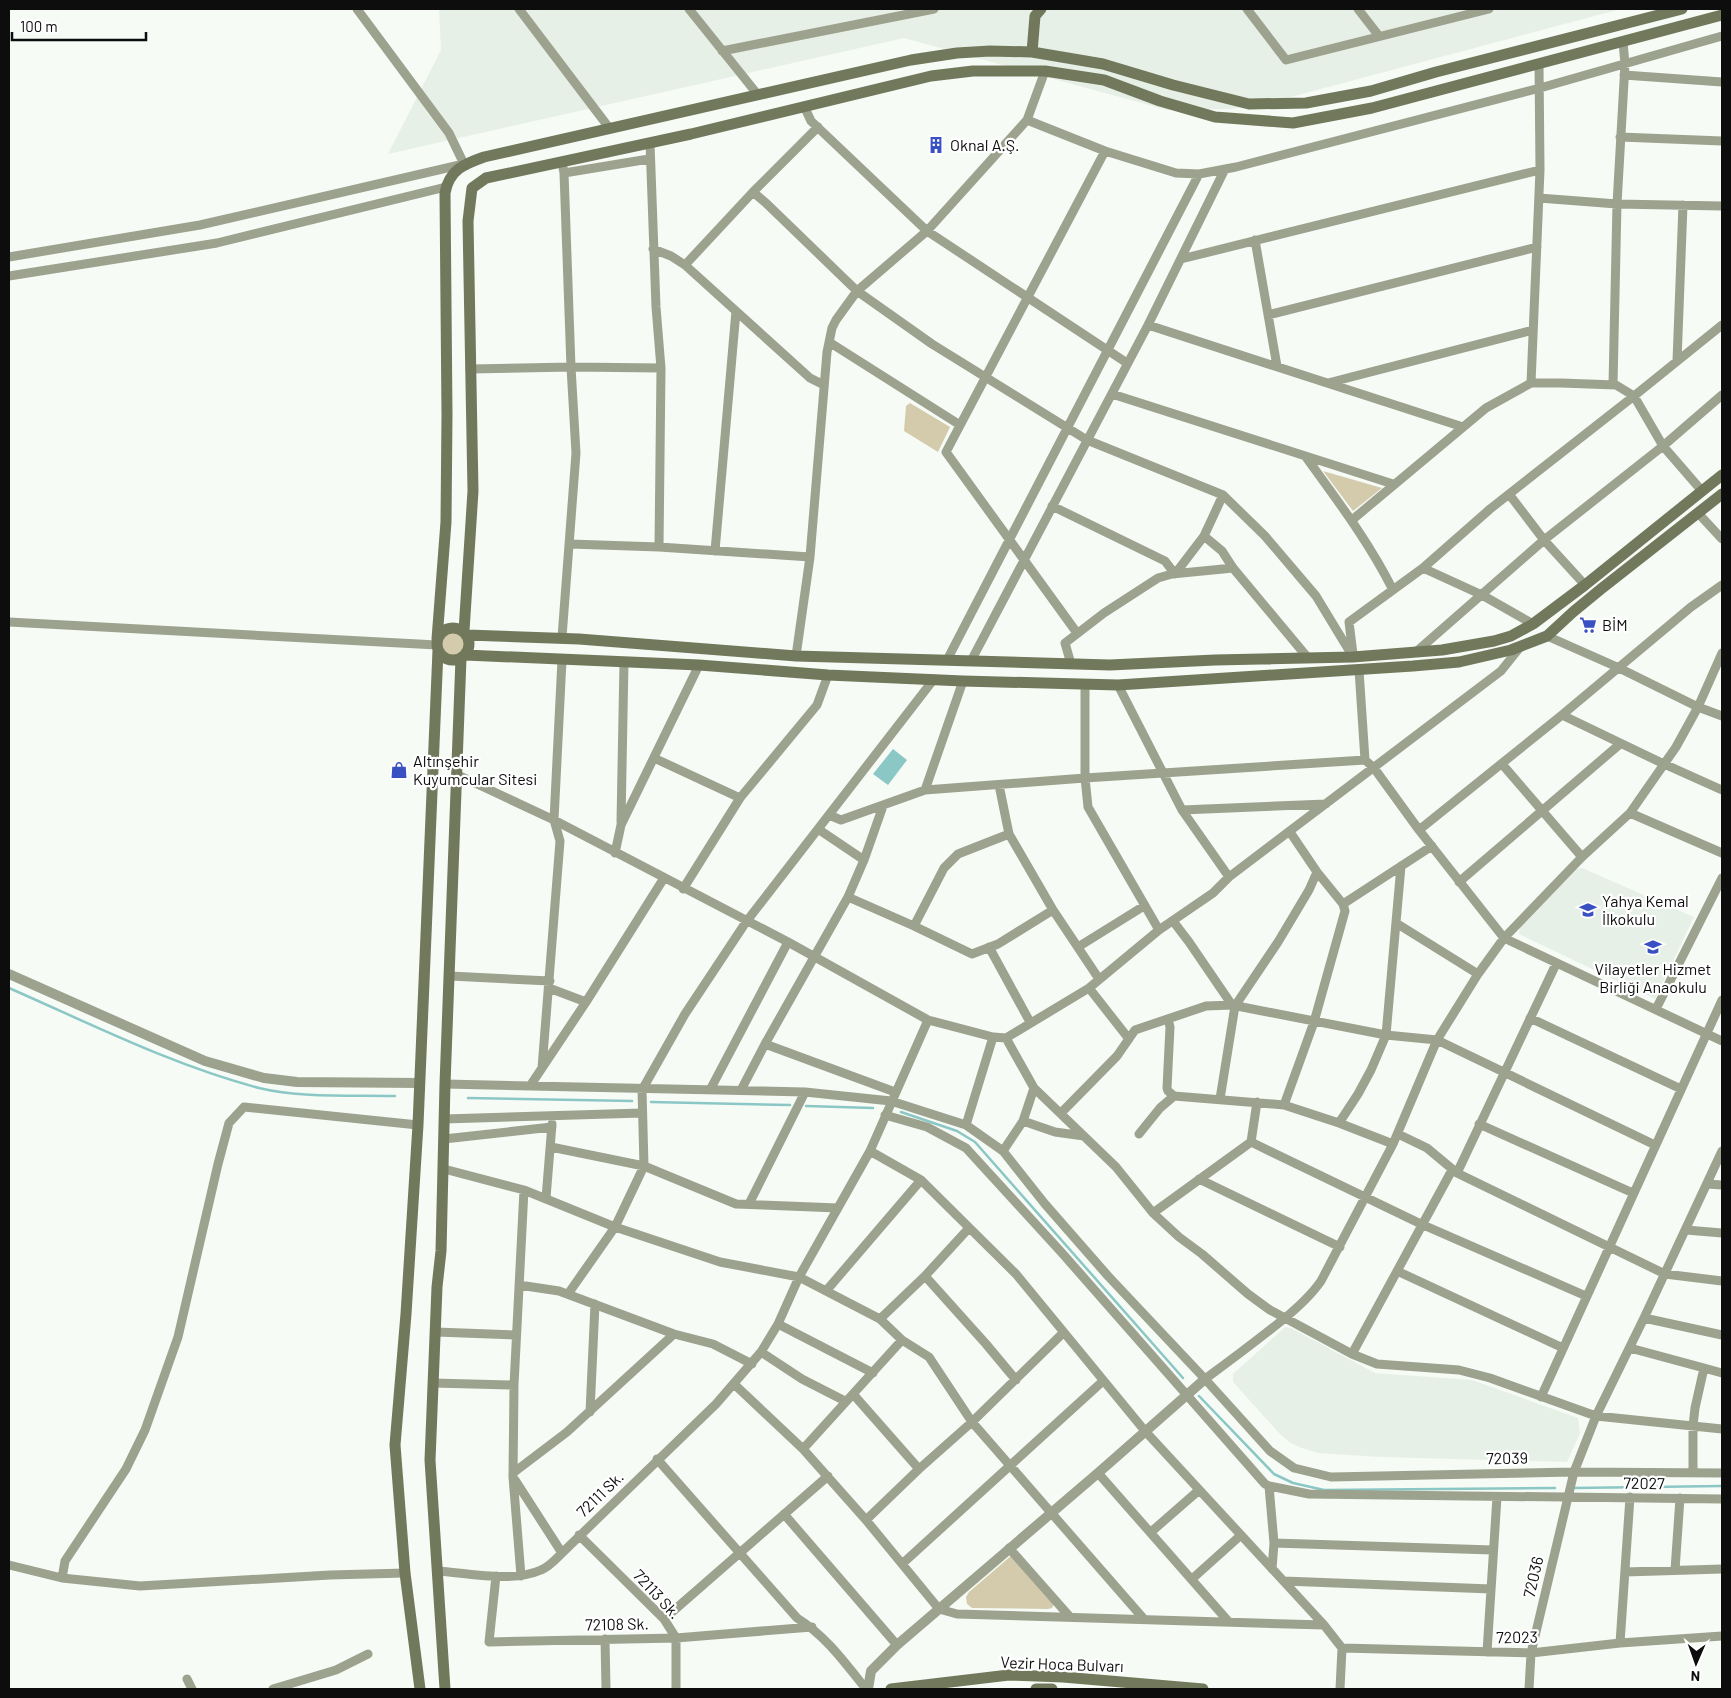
<svg xmlns="http://www.w3.org/2000/svg" width="1731" height="1698" viewBox="0 0 1731 1698" font-family="Barlow,sans-serif">
<style>
.built{fill:#e7f0e6}
.green{fill:#d4cbad}
.water{fill:#8bc7c5}
.lines{fill:none;stroke-linecap:round;stroke-linejoin:round}
.stream{stroke:#8bc7c5;stroke-width:2.5}
.minor{stroke:#9da28f;stroke-width:9}
.tertiary{stroke:#9da28f;stroke-width:10}
.secondary{stroke:#72785c;stroke-width:11}
.labels{text-anchor:middle;stroke-width:4.5;stroke-linejoin:round;paint-order:stroke}
.poi-label{font-size:16px;fill:#0c0d0c;stroke:#fff;text-anchor:start}
.street-label{font-size:16px;fill:#0c0d0c;stroke:#fff}
</style>
<rect width="100%" height="100%" fill="#f6fbf6"/>
<!-- built -->
<path class="built" d="M439,9H1621L1287,98L1231,109L1167,110L904,38L388,154L441,50Z
M1582,868L1694,917L1655,999L1519,934L1520,924L1577,869Z
M1285,1327L1291,1328L1375,1373L1472,1380L1578,1418L1580,1433L1567,1462L1380,1457L1318,1453L1299,1447L1289,1442L1280,1434L1233,1382V1374Z"/>
<!-- green -->
<path class="green" d="M910,403L950,427L938,452L904,431L906,406Z
M1323,471L1382,488L1353,511Z
M440 644a12 12 0 1 1 24 0a12 12 0 1 1-24 0Z
M1012,1555L1054,1604L1052,1608L1048,1609L972,1608L967,1604L966,1597L969,1592Z"/>
<!-- water -->
<path class="water" d="M893,749L907,760L888,785L873,774Z"/>
<g class="lines">
<!-- stream -->
<path class="stream" d="M9,988C91,1024 172,1065 259,1088C300,1098 351,1095 395,1096
M468,1098L632,1101
M651,1102L790,1105
M806,1106L873,1108
M901,1112L957,1131L975,1142L1183,1378
M1199,1396L1274,1474L1293,1483L1324,1490L1555,1488
M1574,1488L1722,1486"/>
<!-- minor -->
<path class="minor" d="M519,9L610,129
M689,9L758,95
M1247,9L1286,60L1489,9
M1358,9L1379,36
M722,51L934,9
M1624,75L1722,82
M804,106L811,121L927,231L1127,363
M1027,120L1105,151L1176,173L1199,174L1236,167L1540,88L1722,36
M1620,137L1722,141
M650,143L656,307L661,368L659,547
M562,162L564,173L571,367L576,453L562,637
M564,173L649,159
M753,192L767,204L857,291L932,344L1087,440L1223,495L1265,536L1316,596L1353,657
M1539,198L1617,204L1722,206
M1255,240L1277,366
M653,249L671,256L685,265L810,378L824,385
M9,257L200,225L464,164L449,133L357,9
M1181,259L1540,170
M685,265L753,192L818,127
M9,276L217,243L446,187
M1268,315L1537,247
M1148,325L1463,427
M829,342L960,425
M1677,361L1683,205
M470,369L571,367L661,368
M1328,383L1533,330
M1531,383L1540,170L1539,64
M1613,385L1617,204L1625,64L1623,42
M1112,394L1393,484
M1306,457C1337,500 1369,542 1393,590
M1509,494L1544,540L1585,585
M1052,506L1165,561L1175,574L1204,536L1223,495
M1698,513L1722,539
M1352,520L1486,408L1531,383H1561L1616,385L1634,396L1663,446L1702,491
M1204,536L1222,551L1233,568L1308,658
M570,544L659,547L810,557
M715,551L736,311
M1423,568L1482,595L1533,624
M9,622L437,645
M1077,633L946,452L1105,151
M1547,636L1617,667L1698,707L1722,716
M1416,652L1544,540L1663,446L1722,395
M1353,654L1349,622L1423,568L1490,509L1634,396L1722,325
M796,656L810,557L827,352L832,328L836,320L857,291L927,231L1027,120L1045,71
M947,660L1199,174
M971,661L1148,325L1225,169
M1071,664L1065,643L1104,613L1158,578L1172,574L1233,568
M1359,670L1365,760L1374,768L1419,830L1504,938L1722,1041
M1085,684V778L1088,807L1159,930
M1118,685L1182,810L1229,877
M1562,715L1664,764L1722,790
M654,758L740,798
M1502,764L1582,857
M458,775L554,820L788,942L928,1020L993,1037L1006,1038L1089,988L1159,930L1213,893L1229,877L1501,671L1521,646
M999,785L1009,834L1053,910L1099,979
M925,790L963,681
M1182,810L1326,804
M1630,813L1722,853
M829,815L841,820L925,790L1085,778L1365,760
M621,822L624,662
M818,829L864,860
M1419,830L1562,715L1691,607L1722,585
M615,853L621,825L699,665
M1459,882L1620,744
M683,889L740,798L817,705L828,675
M848,897L914,926L944,868L958,854L1009,834
M1343,904L1432,846
M1173,921L1189,942L1232,1005
M1396,923L1478,974
M914,926L972,954L998,944L1053,910
M989,947L1030,1022
M1078,947L1144,906
M450,976L550,981
M549,988L586,1002
M1089,988L1129,1039
M1656,1009L1722,878
M1530,1018L1681,1089
M1006,1038L1034,1088L1116,1167L1153,1213L1251,1142
M765,1044L895,1092
M542,1068L560,841L554,820L562,660
M445,1084L805,1092L891,1101L966,1125L1003,1151L1045,1204L1108,1276L1205,1379L1270,1451L1294,1468L1331,1477L1574,1472L1722,1473
M530,1086L586,1002L664,878
M710,1090L788,942
M741,1090L765,1044L848,897L864,860L883,806
M1174,1096L1284,1105L1339,1123
M1220,1099L1235,1006L1278,942L1309,890L1317,872
M1257,1102L1251,1142L1421,1224L1586,1296
M1284,1105L1314,1022L1345,911L1343,904L1317,872L1290,832
M1061,1113L1117,1056L1135,1030L1206,1006L1232,1005L1386,1035L1437,1040L1655,1145
M885,1115L927,1127L966,1148L1062,1253L1265,1484L1269,1486L1309,1494L1722,1499
M444,1119L642,1113
M1023,1121L1034,1088
M1479,1124L1633,1193
M966,1125L993,1037
M1139,1134L1160,1108L1174,1096L1168,1091L1167,1088L1170,1027L1168,1019
M1398,1134L1427,1148L1457,1173L1665,1274L1722,1281
M444,1139L552,1127
M1393,1144L1339,1123L1358,1094L1371,1070L1386,1035L1401,866
M551,1147L644,1166L736,1204L838,1208
M870,1151L921,1180L1016,1274L1145,1431L1324,1625L1342,1648L1531,1653L1620,1643L1722,1636
M1003,1151L1023,1121L1055,1132L1084,1136
M444,1169L524,1190L615,1227L720,1262L799,1277L880,1319L902,1340L929,1357L972,1422L1143,1618
M1457,1173L1556,964
M1199,1179L1340,1247
M1707,1184L1722,1185
M546,1198L552,1124
M749,1204L805,1092
M1153,1213L1179,1237L1202,1254L1248,1294L1270,1310L1352,1354L1377,1364L1459,1370L1490,1378L1596,1416L1722,1429
M969,1228L925,1276L986,1344L1016,1380
M1686,1230L1722,1233
M1397,1271L1563,1348
M519,1285L559,1291L674,1334L713,1344L752,1364
M826,1291L921,1180
M568,1294L615,1227L644,1166L642,1090L685,1014L746,922L934,679
M1644,1318L1722,1335
M880,1319L925,1276
M778,1324L873,1373
M436,1332L516,1335
M1630,1348L1704,1368L1695,1408L1693,1426V1473
M761,1352L802,1379L845,1401
M1352,1354L1452,1170
M1704,1368L1722,1373
M1205,1379C1231,1360 1255,1342 1280,1322C1295,1310 1310,1297 1321,1281L1393,1144L1437,1040L1478,974L1504,938L1582,857L1630,813L1676,747L1698,707L1722,653
M433,1383L514,1385
M734,1384L803,1449L866,1520L939,1609L957,1614L1324,1625
M853,1394L919,1469
M1541,1397L1722,1000
M590,1412L595,1304
M803,1449L902,1340
M657,1459L797,1618C826,1636 845,1663 866,1689
M513,1473L567,1432L674,1334
M1098,1473L1228,1621
M515,1480L562,1553
M1269,1486L1274,1543L1272,1569
M784,1514L897,1645
M866,1520L919,1469L972,1422L1063,1333
M1151,1532L1198,1491
M579,1535L664,1619L676,1638V1689
M1274,1543L1493,1550
M1009,1548L1070,1617
M902,1564L1103,1381
M9,1565L62,1578L140,1586L330,1575L405,1573
M1675,1570L1680,1498
M437,1571C468,1573 512,1583 541,1570C549,1567 556,1559 562,1553L716,1404L761,1352L778,1324L799,1277L870,1151L928,1020
M1625,1572L1722,1569
M496,1576L489,1642L676,1638L812,1627
M521,1576L513,1477L514,1385L524,1190
M62,1578L65,1561L126,1469L145,1430L178,1337L218,1164L229,1123L244,1107L418,1125
M1192,1579L1241,1535
M1284,1581L1491,1589
M664,1619L828,1476
M605,1639L606,1689
M1620,1643L1630,1497
M1487,1652L1497,1497
M187,1679L192,1689
M273,1689L336,1670L368,1654
M1340,1689L1342,1648
M1529,1689L1531,1653L1574,1472L1596,1416L1644,1318L1722,1151"/>
<!-- tertiary -->
<path class="tertiary" d="M9,974L205,1061L264,1078L297,1082L420,1083
M868,1689L871,1671L897,1645L1098,1473L1205,1379"/>
<!-- secondary -->
<path class="secondary" d="M1032,52L1035,16L1041,9
M437 644a16 16 0 1 1 32 0a16 16 0 1 1-32 0Z
M464,631L473,491L468,221L472,188L486,178L691,134L931,76L973,71H1045L1104,80L1160,101L1215,117L1293,123L1372,108L1722,15
M467,635L579,639L796,656L1110,665L1215,660L1353,657L1442,650L1494,641L1511,636L1533,624L1585,585L1722,475
M437,639L446,522L447,414L445,193C449,170 464,164 484,157L911,60L957,53L990,51L1032,52L1103,64L1173,85L1249,104L1306,103L1371,91L1436,72L1682,9
M465,655L699,665L828,675L963,681L1118,685L1413,666L1459,662L1511,650L1547,636L1573,612L1601,589L1722,494
M420,1689L405,1573L395,1445L406,1314L418,1125L438,650
M445,1689L430,1460L437,1287L441,1251L445,1084L461,658
M891,1689L1009,1675L1063,1677L1203,1689
M1036,1689H1052"/>
</g>
<!-- icons -->
<defs>
<g id="building-bare" transform="scale(1.35)"><path d="M-4-6H4V6H1V3H-1V6H-4ZM-2.5-4.3h1.7v1.8h-1.7ZM.8-4.3h1.7v1.8H.8ZM-2.5-1h1.7V.8h-1.7ZM.8-1h1.7V.8H.8Z" fill="#3950c2" stroke="#fff" stroke-width="2.5" paint-order="stroke"/></g>
<g id="supermarket-bare" transform="scale(1.35)"><path d="M-6-5.5h2.5l.6 2H6L4.5 2H-2.5L-4.4-4H-6ZM-1.5 3.2a1.3 1.3 0 1 0 .1 0ZM3 3.2a1.3 1.3 0 1 0 .1 0Z" fill="#3950c2" stroke="#fff" stroke-width="2.5" paint-order="stroke"/></g>
<g id="shop-bare" transform="scale(1.35)"><path d="M-5-2.5h2.3a2.7 3.5 0 0 1 5.4 0H5L5.5 6h-11ZM-1.5-2.5h3a1.5 2.3 0 0 0-3 0Z" fill="#3950c2" stroke="#fff" stroke-width="2.5" paint-order="stroke"/></g>
<g id="school-bare" transform="scale(1.35)"><path d="M0-5L7-2L0 1L-7-2ZM-4 1L0 2.5L4 1V4Q0 6-4 4Z" fill="#3950c2" stroke="#fff" stroke-width="2.5" paint-order="stroke"/></g>
</defs>
<g fill-rule="evenodd">
<use href="#building-bare" x="936" y="145"/>
<use href="#supermarket-bare" x="1588" y="625"/>
<use href="#shop-bare" x="399" y="770"/>
<use href="#school-bare" x="1588" y="910"/>
<use href="#school-bare" x="1653" y="947"/>
</g>
<g class="labels">
<!-- poi labels -->
<g class="poi-label">
<text x="950" y="151">Oknal A.Ş.</text>
<text x="1602" y="631">BİM</text>
<text x="413" y="767">Altınşehir<tspan x="413" dy="18">Kuyumcular Sitesi</tspan></text>
<text x="1602" y="907">Yahya Kemal<tspan x="1602" dy="18">İlkokulu</tspan></text>
<text x="1653" y="975" text-anchor="middle">Vilayetler Hizmet<tspan x="1653" dy="18">Birliği Anaokulu</tspan></text>
</g>
<!-- street labels -->
<g class="street-label">
<text transform="translate(1507 1458) rotate(-1)" y="6">72039</text>
<text transform="translate(1644 1483) rotate(1)" y="6">72027</text>
<text transform="translate(600 1494) rotate(-44)" y="6">72111 Sk.</text>
<text transform="translate(1533 1577) rotate(-77)" y="6">72036</text>
<text transform="translate(657 1594) rotate(47)" y="6">72113 Sk.</text>
<text transform="translate(617 1624) rotate(-1)" y="6">72108 Sk.</text>
<text transform="translate(1517 1637) rotate(-1)" y="6">72023</text>
<text transform="translate(1062 1664) rotate(2)" y="6">Vezir Hoca Bulvarı</text>
</g>
</g>
<!-- border -->
<rect width="1731" height="1698" fill="none" stroke="#0c0d0c" stroke-width="20"/>
<!-- north arrow -->
<g transform="translate(1696 1663) rotate(182)" stroke="#ffffff" stroke-width="4" paint-order="stroke">
<path d="M0-4L9 19L0 12L-9 19Z" fill="#0c0d0c"/>
<text y="-8" font-size="14" font-weight="bold" text-anchor="middle" fill="#0c0d0c">N</text>
</g>
<!-- scale -->
<path d="M12 32v8h134v-8" fill="none" stroke="#0c0d0c" stroke-width="2.5"/>
<text x="20" y="32" font-size="15" fill="#0c0d0c" stroke="#ffffff" stroke-width="4" paint-order="stroke">100 m</text>
</svg>
